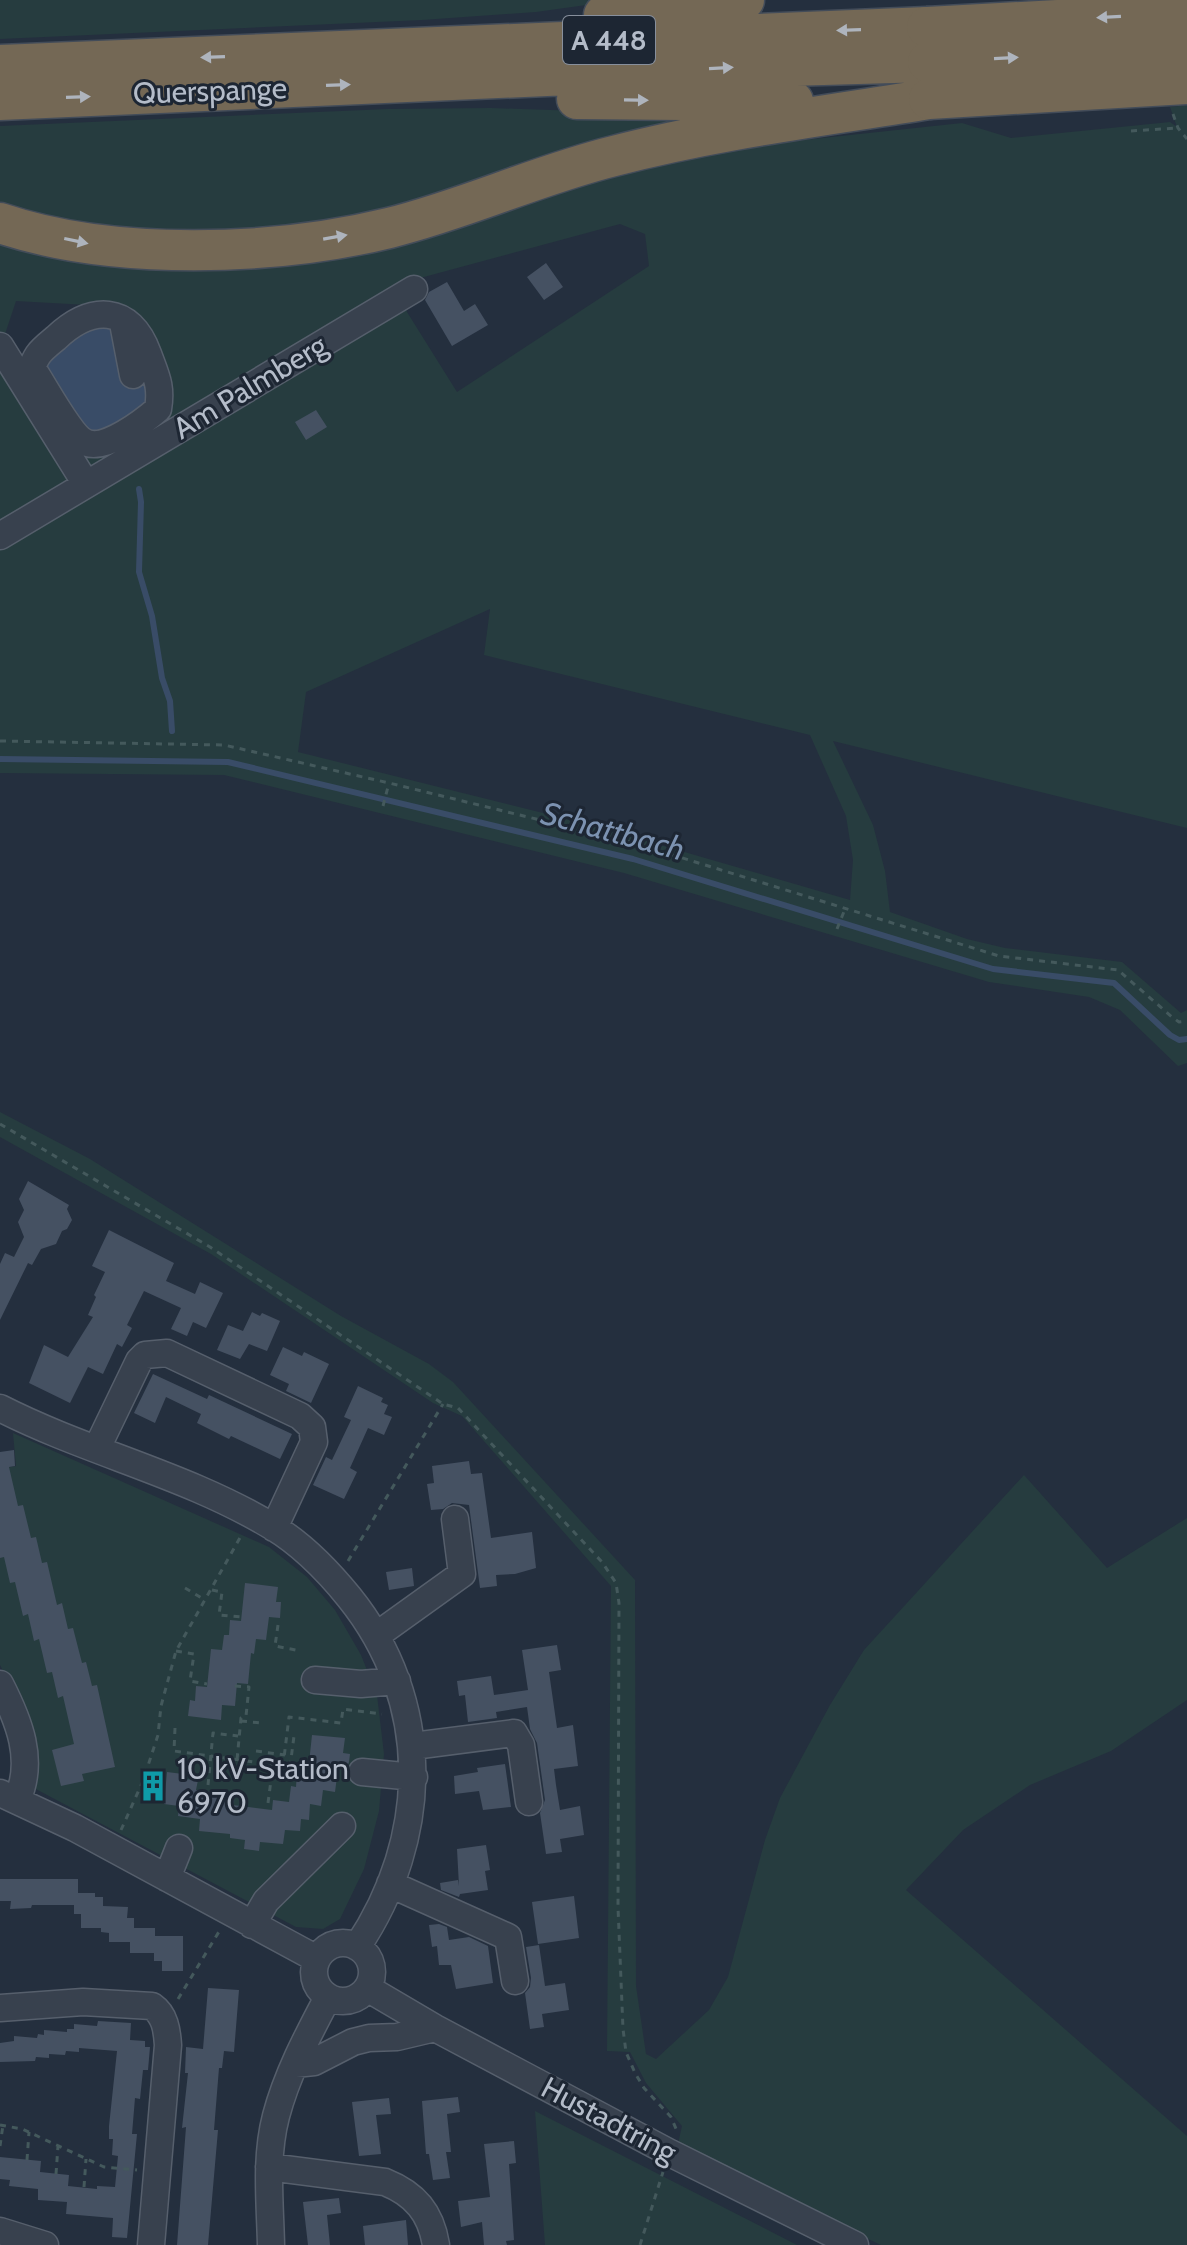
<svg xmlns="http://www.w3.org/2000/svg" width="1187" height="2245" viewBox="0 0 1187 2245" font-family="Cabin,sans-serif">
<style>
.green{fill:#263c3f;fill-rule:evenodd}
.water{fill:#394c67}
.lines{fill:none;stroke-linecap:round;stroke-linejoin:round}
.stream{stroke:#394c67;stroke-width:6}
.building{fill:#455162}
.minor-casing{stroke:#565f6c;stroke-width:29}
.highway-casing{stroke:#434c59;stroke-width:43}
.path{stroke:#44595c;stroke-width:3;stroke-dasharray:6 6;stroke-linecap:butt}
.minor{stroke:#38414e;stroke-width:26}
.highway{stroke:#746855;stroke-width:40}
.highway-bridge-casing{stroke:#434c59;stroke-width:43;stroke-linecap:butt}
.highway-bridge{stroke:#746855;stroke-width:40}
.oneway{fill:#aeb4bd}
.labels{text-anchor:middle;stroke-width:6;stroke-linejoin:round;paint-order:stroke}
.shield{fill:#1d2633;stroke:#878f9c;stroke-width:2}
.shield-label{font-size:28px;font-weight:bold;fill:#b4bcc9}
.street-label{font-size:30px;fill:#b4bcc9;stroke:#1d2633}
.poi-label{font-size:30px;fill:#b4bcc9;stroke:#1d2633;text-anchor:start}
.water-label{font-size:32px;font-style:italic;fill:#7c92b1;stroke:#1d2633}
</style>
<rect width="100%" height="100%" fill="#242f3e"/>
<!-- green -->
<path class="green" d="M0,0H622L536,12L422,20L0,39Z
M1187,105V828L833,741L873,825L885,871L890,912L967,939L1005,948L1122,962L1181,1013L1187,1010V1063L1178,1066L1120,1010L1089,997L989,982L624,873L224,775L0,773V126L388,109L491,108L696,115L683,153L962,123L1011,138L1170,122L1177,127L1170,107ZM620,224L645,234L649,266L457,392L407,312L398,284ZM16,301L88,305L21,363L4,337ZM490,609L484,655L810,735L846,816L853,860L850,900L591,825L298,752L306,692Z
M0,1112L90,1159L341,1316L429,1364L453,1382L635,1580L636,1986L646,2054L656,2059L709,2010L728,1977L765,1840L780,1798L830,1705L864,1650L1024,1475L1107,1568L1187,1518V1700L1111,1751L1030,1785L963,1830L906,1890L1187,2136V2245H881L796,2205L678,2144L682,2126L646,2083L630,2052L607,2051L611,1586L462,1416L433,1403L211,1254L0,1137Z
M13,1433L269,1547L307,1577L335,1610L361,1655L377,1695L384,1754L379,1811L364,1869L340,1919L323,1929L296,1927L32,1787L24,1712L0,1665V1469L16,1466Z
M535,2111L797,2245H545Z"/>
<!-- water -->
<path class="water" d="M117,323L155,404L91,437L45,379L46,356L64,337Z"/>
<g class="lines">
<!-- stream -->
<path class="stream" d="M139,489L141,502L139,572L152,616L162,678L170,701L172,731
M0,759L228,762L633,859L993,969L1114,983L1170,1035L1179,1040L1187,1039"/>
</g>
<!-- building -->
<path class="building" d="M546,263L563,287L544,300L527,277Z
M447,282L464,311L475,304L488,325L452,346L425,300L429,292Z
M316,410L327,427L306,440L295,422Z
M28,1181L69,1205L67,1209L72,1220L67,1229L62,1231L56,1244L41,1249L32,1265L28,1263L0,1320V1264L5,1253L14,1257L24,1237L18,1222L24,1210L19,1199Z
M109,1230L174,1263L166,1281L195,1294L200,1282L223,1293L206,1328L193,1322L187,1336L171,1329L181,1308L144,1291L127,1325L132,1328L122,1347L117,1344L103,1374L88,1367L70,1403L29,1383L44,1345L68,1357L93,1317L88,1315L96,1297L94,1295L105,1272L92,1266Z
M252,1312L260,1316L262,1313L280,1321L267,1351L249,1344L240,1359L217,1350L228,1325L243,1331Z
M283,1347L302,1356L304,1352L329,1364L311,1403L286,1391L289,1384L270,1375Z
M153,1374L207,1399L209,1395L292,1434L280,1459L231,1436L229,1439L197,1423L201,1414L166,1397L155,1423L134,1413Z
M358,1386L383,1398L381,1402L388,1405L384,1414L392,1417L384,1435L368,1428L350,1468L357,1472L344,1499L313,1485L326,1457L332,1460L351,1420L344,1417Z
M14,1450L15,1466L9,1467L18,1506L23,1505L31,1538L36,1537L42,1563L47,1562L57,1605L62,1603L68,1629L73,1628L82,1663L86,1662L92,1686L97,1685L115,1767L82,1774L84,1781L61,1786L52,1750L74,1744L63,1696L58,1698L52,1672L47,1673L39,1639L34,1641L28,1614L23,1616L15,1582L10,1583L4,1557L0,1558V1452Z
M469,1461L471,1474L482,1473L491,1538L532,1532L536,1568L515,1574L496,1575L497,1586L480,1588L469,1505L452,1503L443,1509L431,1510L427,1484L434,1483L432,1466Z
M412,1568L414,1586L389,1590L386,1572Z
M245,1583L278,1587L276,1602H281L280,1618L269,1617L266,1640L256,1639L254,1654L251,1653L248,1684L237,1683L235,1706L222,1705L221,1720L188,1716L190,1700L195,1701L196,1686L207,1687L211,1649L222,1650L224,1635H229L230,1620L241,1621Z
M557,1645L561,1670L549,1672L557,1728L573,1725L578,1766L554,1769L556,1785L560,1810L580,1806L584,1835L560,1839L562,1852L546,1854L540,1813L545,1800L537,1743L530,1729L527,1707L496,1712L497,1718L468,1722L465,1695L459,1696L457,1681L491,1676L494,1695L528,1690L522,1650Z
M312,1735L345,1738L343,1753L350,1754L349,1762L346,1770L338,1769L335,1792L323,1790L321,1806L310,1804L309,1820L301,1819L300,1831L285,1830L283,1844L260,1842L259,1851L244,1849L245,1840L230,1838V1834L199,1831L200,1819L178,1816L179,1806L164,1804L167,1772L183,1774V1779L198,1780L196,1790L235,1794L233,1805L272,1810L273,1800L289,1802L291,1786L296,1787L297,1771L308,1773Z
M505,1764L511,1807L483,1810L479,1791L455,1794L454,1776L478,1772L477,1768Z
M486,1845L490,1870L485,1871L488,1890L460,1894L459,1897L441,1890L440,1883L458,1880L459,1886L457,1849Z
M0,1879H78V1893H95V1897H103V1906L128,1907L127,1918H134V1928H155V1936H183V1971H162V1961H154V1953H130V1942H109V1933L101,1932V1928H81V1914H74V1905H32L31,1908L10,1909L11,1901H0Z
M574,1896L579,1938L538,1944L532,1902Z
M439,1924L447,1927L449,1940L469,1937L488,1946L493,1983L456,1989L451,1965H439L437,1946L432,1947L429,1925Z
M539,1945L545,1986L565,1983L569,2010L542,2014L544,2027L530,2029L525,1993L530,1987L531,1978L526,1947Z
M208,1988L239,1990L234,2052L224,2051L222,2068H219L214,2130H218L208,2245H177L186,2127L182,2128L188,2073H185L186,2047L203,2049Z
M98,2021L131,2023L130,2040L145,2041V2047H150L148,2070H143L140,2099L135,2098L132,2134H137L127,2238L112,2237L113,2218L66,2214L67,2202L38,2200V2189L9,2186L10,2180L0,2179V2157L41,2161L40,2172L69,2175L68,2186L97,2189V2186L115,2187L118,2156L112,2155L113,2139H109V2126L117,2051L79,2048V2052L66,2051L65,2055L49,2054V2058L36,2057L35,2061L0,2062V2043L14,2041V2036L37,2038L38,2034L44,2035V2030L67,2032V2029H74V2024L97,2026Z
M458,2097L460,2112L447,2114L451,2152H446L450,2178L433,2180L429,2154H426L422,2101Z
M389,2098L391,2114L376,2115L381,2154L359,2156L352,2102Z
M514,2141L516,2163L509,2164L514,2240L506,2241L507,2245H484L482,2222L461,2227L458,2201L490,2197L484,2144Z
M339,2198L341,2213L327,2215L330,2245H308L303,2202Z
M406,2220L408,2245H365L363,2226Z"/>
<g class="lines">
<!-- minor casing -->
<g class="minor-casing">
<path id="minor" d="M123,323L133,375
M0,346L86,484
M25,384C29,375 32,364 38,355C42,349 50,343 56,338C91,305 130,304 148,354C156,376 162,386 158,409C144,421 107,450 87,443C71,438 43,383 32,368
M0,536L414,289
M0,1408C88,1453 188,1475 273,1527C303,1545 327,1570 349,1597C433,1701 431,1837 357,1947
M97,1448L139,1361L145,1355L167,1353L300,1416L312,1427L314,1442L274,1528
M377,1635L462,1574L455,1519
M315,1680L361,1684L397,1681
M0,1684C19,1721 35,1760 17,1800
M413,1746L514,1733L521,1745L529,1802
M362,1772L414,1777
M0,1793L75,1828L317,1959
M167,1878L179,1848
M390,1884L508,1937L515,1981
M252,1925L266,1901L342,1826
M314 1972a29 29 0 1 1 58 0a29 29 0 1 1-58 0Z
M367,1988L435,2028L670,2153L855,2245
M0,2008L83,2002L152,2006C165,2015 167,2030 168,2045L151,2245
M295,2064L314,2062L353,2042L369,2038L397,2037L435,2028
M269,2167L385,2182C415,2194 431,2213 436,2245
M0,2231L45,2245
M271,2245C270,2202 265,2158 276,2116C287,2074 308,2035 328,1997"/>
</g>
<!-- highway casing -->
<g class="highway-casing">
<path id="highway" d="M604,15L744,0
M0,65L927,27
M577,99L793,101
M0,100L750,67L928,62
M0,223C112,261 275,256 389,228C466,209 537,175 614,156C717,129 824,116 929,99"/>
</g>
<!-- path -->
<path class="path" d="M1173,114L1178,128L1187,139
M1131,131L1178,128
M0,741L224,745L389,783L634,843L999,956L1118,970L1172,1017L1179,1022L1187,1021
M383,806L389,783
M837,929L845,909
M0,1124L210,1247L443,1404L458,1408L602,1562L616,1583L619,1603L618,1907L623,2029L626,2052L635,2073L644,2088L671,2117L677,2131
M348,1561L443,1404
M185,1588L205,1600
M212,1590L222,1592L219,1615L241,1617
M278,1625L275,1646L301,1651
M176,1651L194,1654L190,1681L207,1684
M235,1686L249,1687L246,1716L241,1718L237,1760
M241,1721L261,1723
M175,1728L174,1751L283,1766L289,1717L341,1723L343,1709L382,1714
M256,1751L285,1755
M283,1766L302,1769
M290,1767L294,1736
M208,1785L213,1733L238,1736
M268,1803L273,1765
M121,1830L143,1781L158,1735L161,1706L176,1651L241,1536
M178,1999L220,1930
M0,2125L22,2129L104,2167L137,2170
M0,2146L3,2125
M27,2160L29,2132
M56,2174L58,2146
M84,2187L86,2159
M640,2245L663,2172"/>
<!-- minor -->
<use href="#minor" class="minor"/>
<!-- highway -->
<use href="#highway" class="highway"/>
<!-- highway-bridge casing -->
<g class="highway-bridge-casing">
<path id="highway-bridge" d="M927,27L1187,13
M928,62L1187,49
M929,99L1187,84"/>
</g>
<!-- highway-bridge -->
<use href="#highway-bridge" class="highway-bridge"/>
</g>
<!-- one-way arrows -->
<defs><path id="oneway-solid" d="M-6-.8H1V-3.2L6.5 0L1 3.2V.8H-6Z" transform="scale(2)"/></defs>
<g class="oneway">
<use href="#oneway-solid" transform="translate(1109 17) rotate(177)"/>
<use href="#oneway-solid" transform="translate(849 30) rotate(178)"/>
<use href="#oneway-solid" transform="translate(213 57) rotate(178)"/>
<use href="#oneway-solid" transform="translate(1006 58) rotate(-3)"/>
<use href="#oneway-solid" transform="translate(721 68) rotate(-3)"/>
<use href="#oneway-solid" transform="translate(338 85) rotate(-2)"/>
<use href="#oneway-solid" transform="translate(78 97) rotate(-2)"/>
<use href="#oneway-solid" transform="translate(636 100) rotate(1)"/>
<use href="#oneway-solid" transform="translate(335 237) rotate(-10)"/>
<use href="#oneway-solid" transform="translate(76 241) rotate(12)"/>
</g>
<!-- icons -->
<defs>
<g id="building-bare" transform="scale(2.4)"><path d="M-4-6H4V6H1V3H-1V6H-4ZM-2.5-4.3h1.7v1.8h-1.7ZM.8-4.3h1.7v1.8H.8ZM-2.5-1h1.7V.8h-1.7ZM.8-1h1.7V.8H.8Z" fill="#0f9aa8" stroke="#1d2633" stroke-width="2.5" paint-order="stroke"/></g>
</defs>
<g fill-rule="evenodd">
<use href="#building-bare" x="153" y="1786"/>
</g>
<g class="labels">
<!-- shield labels -->
<rect class="shield" x="563" y="16" width="92" height="48" rx="6"/>
<g class="shield-label">
<text x="609" y="50">A 448</text>
</g>
<!-- street labels -->
<g class="street-label">
<text transform="translate(210 91) rotate(-2)" y="10">Querspange</text>
<text transform="translate(250 387) rotate(-31)" y="10">Am Palmberg</text>
<text transform="translate(609 2120) rotate(28)" y="10">Hustadtring</text>
</g>
<!-- poi labels -->
<g class="poi-label">
<text x="177" y="1779">10 kV-Station<tspan x="177" dy="34">6970</tspan></text>
</g>
<!-- water labels -->
<g class="water-label">
<text transform="translate(613 831) rotate(15)" y="11">Schattbach</text>
</g>
</g>
</svg>
